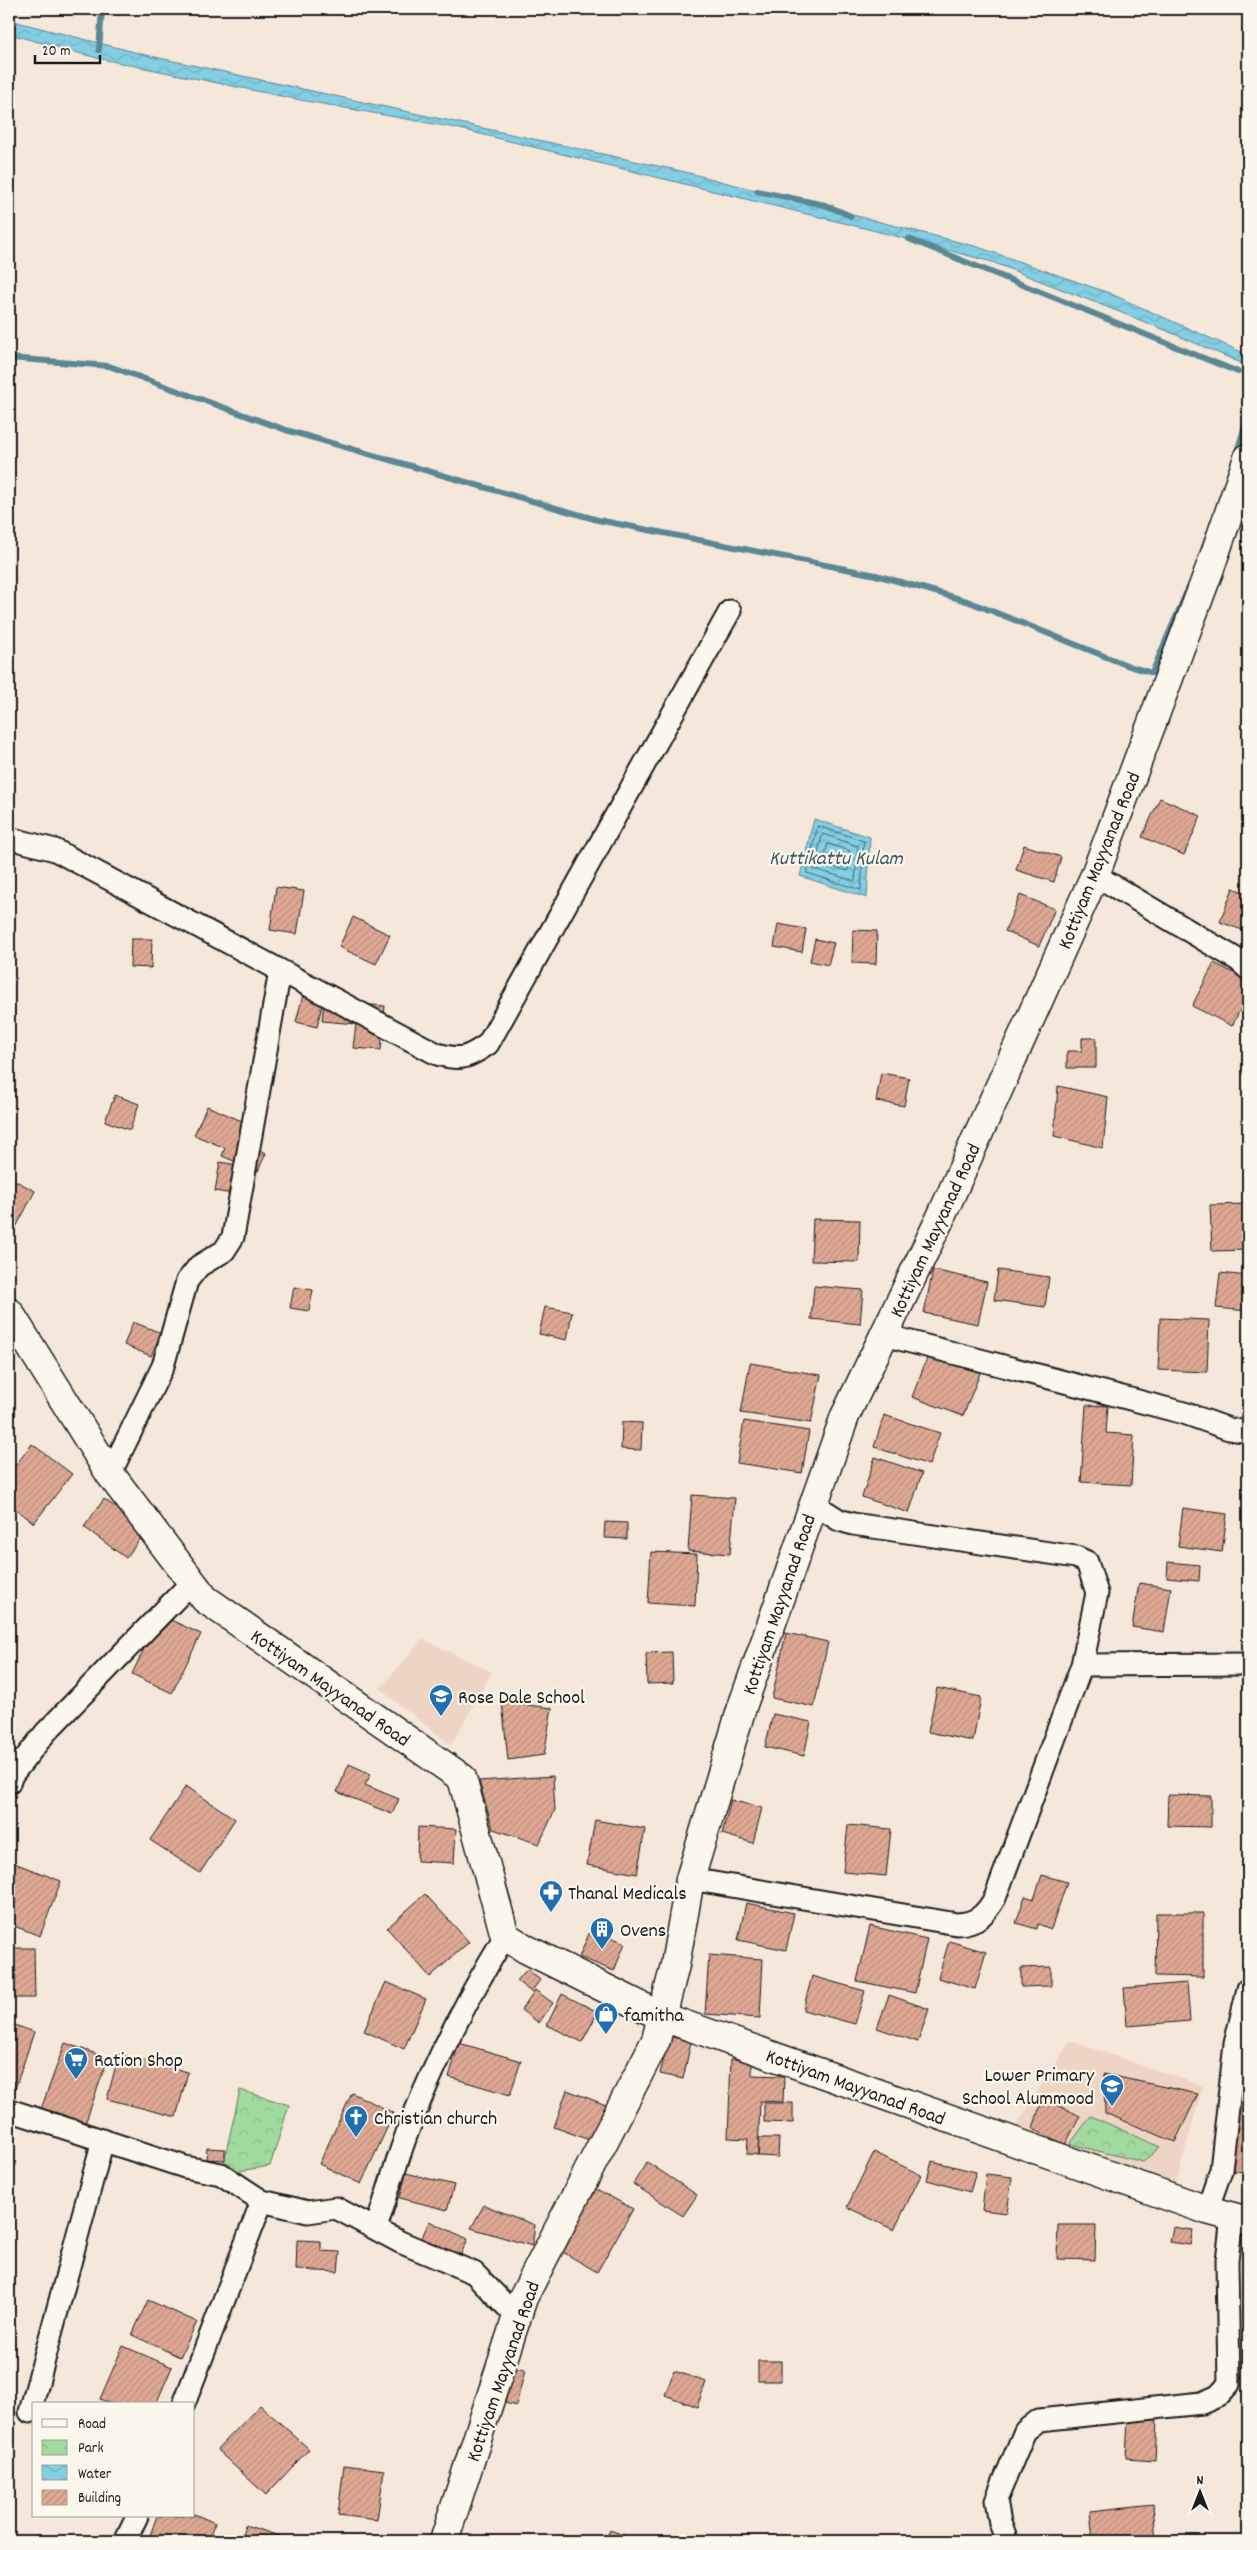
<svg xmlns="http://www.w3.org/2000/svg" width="1257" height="2550" viewBox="0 0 1257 2550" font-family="Dekko,sans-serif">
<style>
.built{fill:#eed4c5}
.park{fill:url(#park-crowns);stroke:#5e7a5d}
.water{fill:url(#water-waves);stroke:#5a8793}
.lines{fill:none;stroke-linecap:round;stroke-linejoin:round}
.shore{stroke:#45636c;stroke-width:1}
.stream{stroke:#5a8793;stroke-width:6}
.building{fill:url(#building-hatch);stroke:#1c1c1c}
.minor-casing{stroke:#1c1c1c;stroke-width:25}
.tertiary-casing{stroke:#1c1c1c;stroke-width:31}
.secondary-casing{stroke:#1c1c1c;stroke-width:31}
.minor{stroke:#fbf7ec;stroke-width:21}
.tertiary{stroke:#fbf7ec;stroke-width:28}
.secondary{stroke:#fbf7ec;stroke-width:28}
.labels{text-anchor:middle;stroke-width:4.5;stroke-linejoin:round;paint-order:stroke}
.street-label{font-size:20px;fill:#1c1c1c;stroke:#fbf7ec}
.poi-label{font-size:20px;fill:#1c1c1c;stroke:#fbf7ec;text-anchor:start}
.water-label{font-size:21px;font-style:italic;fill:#405a62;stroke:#fbf7ec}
</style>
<defs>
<pattern id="park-crowns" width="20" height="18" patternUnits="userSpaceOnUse" patternTransform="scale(1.25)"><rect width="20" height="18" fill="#a1d99e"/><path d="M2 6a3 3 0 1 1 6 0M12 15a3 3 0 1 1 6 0" fill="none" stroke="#8aba88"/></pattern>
<pattern id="water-waves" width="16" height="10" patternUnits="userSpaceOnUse" patternTransform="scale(1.25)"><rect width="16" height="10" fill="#83cee3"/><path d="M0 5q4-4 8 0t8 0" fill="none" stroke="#71b0c2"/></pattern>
<pattern id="building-hatch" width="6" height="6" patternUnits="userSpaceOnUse" patternTransform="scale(1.25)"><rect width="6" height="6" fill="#dea894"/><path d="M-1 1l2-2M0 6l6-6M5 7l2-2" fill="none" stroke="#be907f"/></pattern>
</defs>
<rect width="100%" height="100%" fill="#f5e7da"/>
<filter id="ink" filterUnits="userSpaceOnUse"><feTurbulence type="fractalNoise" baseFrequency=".02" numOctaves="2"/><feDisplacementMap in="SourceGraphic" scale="10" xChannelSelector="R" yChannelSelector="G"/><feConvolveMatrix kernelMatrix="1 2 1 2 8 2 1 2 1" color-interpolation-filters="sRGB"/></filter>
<g filter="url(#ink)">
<!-- built -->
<path class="built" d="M422,1639L492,1672L451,1745L380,1689Z
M1070,2041L1203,2086L1174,2190L1014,2129Z"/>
<!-- park -->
<path class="park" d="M240,2090L289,2105L270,2166L221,2174Z
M1091,2116L1160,2147L1143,2162L1070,2144Z"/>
<!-- water -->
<path class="water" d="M9,20L146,55L681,171L978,247L1109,293L1248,355V366L1165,330L992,262L876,231L456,128L295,99L97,58L9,34Z
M814,819L870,837L867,898L800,876Z"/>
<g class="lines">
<!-- shore -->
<path class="shore" d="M818,826L864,841L861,890L807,873Z
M823,834L858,846L855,881L814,869Z
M828,844L850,851L848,871L823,864Z"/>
<!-- stream -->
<path class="stream" d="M99,50L102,9
M757,191L825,205L851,216
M909,239L1238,372
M9,358L109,366L286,430L598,520L876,575L967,601L1129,666L1152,673L1188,589
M1236,455L1246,422L1248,375"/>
</g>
<!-- building -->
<path class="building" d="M1160,798L1201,816L1184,855L1142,837Z
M1024,845L1061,857L1054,882L1016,870Z
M276,887L304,891L297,934L270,930Z
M1233,888L1248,894V932L1220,922Z
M1020,895L1055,909L1039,946L1005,931Z
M353,917L390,935L376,964L339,947Z
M778,924L806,929L802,952L774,947Z
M853,930L877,931L876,964L852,963Z
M131,939H152L151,968L130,967Z
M815,939L834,943L828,965L810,961Z
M1214,963L1248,980V994L1232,1026L1192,1006Z
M304,991L324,996L317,1027L296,1022Z
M324,1001L385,1006L381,1050L353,1048L356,1024L322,1021Z
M1082,1038H1096V1068H1067V1051H1082Z
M881,1073L909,1078L904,1106L876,1101Z
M1058,1086L1108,1097L1103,1148L1054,1136Z
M115,1095L139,1104L130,1130L105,1121Z
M207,1106L249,1124L242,1142L266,1153L258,1171L222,1156L225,1148L194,1135Z
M220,1162L243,1166L238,1195L215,1191Z
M10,1178L35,1191L12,1235L9,1233Z
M1248,1204V1250L1212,1251L1210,1205Z
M813,1219L860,1220L859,1262L811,1261Z
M933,1270L987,1282L978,1324L924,1313Z
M998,1270L1049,1277L1045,1307L994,1300Z
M1220,1273L1248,1276V1311L1216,1308Z
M814,1286L863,1290L860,1324L811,1319Z
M294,1287L313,1290L309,1311L290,1308Z
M545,1307L572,1312L567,1340L539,1334Z
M1160,1318L1209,1320L1207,1372L1158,1370Z
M133,1322L161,1333L151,1356L124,1345Z
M929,1353L980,1373L963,1416L912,1397Z
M9,1361L15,1365L9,1375Z
M750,1363L821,1375L811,1423L741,1413Z
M1086,1405L1108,1406L1106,1433L1134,1435L1131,1485L1081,1482Z
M884,1415L940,1433L929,1465L874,1447Z
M744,1421L809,1431L802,1473L737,1463Z
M622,1422L642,1423L641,1450L621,1449Z
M32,1444L72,1474L34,1523L9,1504V1474Z
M875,1457L922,1473L909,1513L862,1497Z
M692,1495L735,1498L730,1554L688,1551Z
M104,1499L147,1530L126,1558L84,1527Z
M1183,1508L1227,1514L1222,1552L1178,1546Z
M605,1522L627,1523V1539L604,1538Z
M651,1552L697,1554L695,1606L648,1603Z
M1168,1562L1200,1565L1199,1581L1167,1578Z
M1139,1583L1171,1588L1164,1632L1132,1627Z
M160,1615L201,1634L172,1693L132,1674Z
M786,1633L828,1642L814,1707L772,1698Z
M672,1652L673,1683L647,1684L646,1653Z
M937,1688L981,1697L973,1741L928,1732Z
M502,1702L552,1708L544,1755L508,1760Z
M773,1714L811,1722L804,1756L765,1747Z
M349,1764L371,1774L365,1785L399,1799L392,1814L337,1792Z
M553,1776L555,1810L539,1844L493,1829L479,1781Z
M186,1786L235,1819L200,1873L150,1840Z
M1168,1795L1211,1796V1827L1167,1826Z
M731,1800L762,1808L753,1843L722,1834Z
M595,1820L645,1829L637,1874L587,1865Z
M848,1825L891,1829L886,1876L843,1872Z
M418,1827L456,1829L454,1863L417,1861Z
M9,1861L61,1881L40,1936L9,1924Z
M1042,1875L1067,1882L1051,1929L1038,1924L1037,1929L1016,1923L1025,1896L1034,1899Z
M425,1894L469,1942L430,1977L387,1928Z
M746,1903L794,1913L786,1950L738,1940Z
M1156,1913H1203V1977L1155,1976Z
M870,1926L927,1939L915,1993L857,1981Z
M591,1929L625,1943L614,1971L579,1957Z
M949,1941L986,1952L975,1989L938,1978Z
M9,1948H34L35,1998H9Z
M709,1955L763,1959L760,2018L705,2014Z
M1051,1967V1986L1021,1987V1968Z
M527,1969L540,1980L531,1992L517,1981Z
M812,1976L865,1991L855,2024L803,2010Z
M386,1982L426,1999L404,2049L364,2031Z
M1187,1983L1190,2021L1127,2026L1124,1988Z
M535,1990L553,2003L539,2023L521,2010Z
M562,1994L598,2012L582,2042L547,2025Z
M889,1995L929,2009L918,2042L877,2028Z
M9,2023L34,2032L13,2095L9,2093Z
M669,2036L691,2042L683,2079L660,2074Z
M65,2043L108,2058L85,2124L41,2109Z
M459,2043L521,2061L510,2095L449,2077Z
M119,2054L188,2072L176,2117L107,2099Z
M731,2059L752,2060V2075L784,2076L783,2102L760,2101L758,2155L747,2154L748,2139L728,2138Z
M1239,2069H1248V2172L1233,2171Z
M1104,2074L1198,2094L1175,2142L1105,2113Z
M567,2090L606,2105L592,2141L554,2127Z
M352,2093L394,2113L361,2184L319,2164Z
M1043,2098L1080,2116L1065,2145L1033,2128Z
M764,2103H793V2123L764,2122Z
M759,2138H779L778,2157L758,2156Z
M207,2148L225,2149V2160L206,2159Z
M874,2152L921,2175L894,2230L847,2207Z
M932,2161L976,2172L970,2192L927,2180Z
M647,2162L697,2195L683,2216L633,2184Z
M406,2173L454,2185L447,2210L400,2198Z
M986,2174L1012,2177L1007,2213L982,2210Z
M591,2186L633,2209L597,2272L556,2248Z
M484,2205L535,2225L532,2246L471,2228Z
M429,2221L468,2239L459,2258L421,2240Z
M1058,2225H1096L1095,2260L1057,2259Z
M1173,2227L1193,2230L1190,2245L1170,2242Z
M297,2240L321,2241V2251L340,2252L338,2272L296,2270Z
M148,2300L197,2322L180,2357L132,2335Z
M9,2321L15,2324L9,2339Z
M123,2346L172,2367L156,2404H111L100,2399Z
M758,2361H781V2381H758Z
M514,2368L525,2370L516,2406L505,2403Z
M674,2371L706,2382L697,2407L665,2395Z
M260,2405L309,2449L266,2495L217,2450Z
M1128,2418L1157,2420L1155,2460L1126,2458Z
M344,2465L384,2470L377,2520L338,2515Z
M1153,2504L1156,2541H1093L1090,2511Z
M194,2514L215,2523L208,2541H148L157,2516H194Z
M245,2525L295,2541H240Z
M610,2530L640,2541H605Z"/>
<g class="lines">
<!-- minor casing -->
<g class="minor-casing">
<path id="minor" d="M9,838L55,850L437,1054C461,1061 468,1058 488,1044L730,611
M1095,875L1238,960L1248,969
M884,1335L1184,1413L1229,1429L1248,1432
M110,1474L163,1366L187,1281L199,1266L224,1251L233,1237L280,971
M814,1504L839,1520L853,1524L1076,1557L1087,1562L1097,1593L1082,1665L1248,1664
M9,1783L12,1775L46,1732L192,1582
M690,1879L957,1924C977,1923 985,1915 995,1898L1082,1665
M9,2110L185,2167L221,2174L262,2201L308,2212L336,2208L400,2242L474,2273L517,2317
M1207,2210L1221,2170L1235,2044L1248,1989
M376,2228C388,2192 398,2155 412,2120C438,2056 469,1995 505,1936
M184,2404L262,2201
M30,2412L103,2140
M125,2541L137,2516
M1007,2541L1000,2523L996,2500L1025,2431L1039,2420L1202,2403L1218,2396L1229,2384L1227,2261L1232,2217"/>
</g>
<!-- tertiary casing -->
<g class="tertiary-casing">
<path id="tertiary" d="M444,2541L523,2298L656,2040L675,1965L690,1879L742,1707L845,1416L940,1219L1095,875L1210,568L1248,458"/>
</g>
<!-- secondary casing -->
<g class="secondary-casing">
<path id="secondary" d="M9,1312L110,1474L205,1599L462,1778L505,1936L526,1949L663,2017L1207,2210L1248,2221"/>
</g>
<!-- minor -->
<use href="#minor" class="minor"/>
<!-- tertiary -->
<use href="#tertiary" class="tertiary"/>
<!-- secondary -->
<use href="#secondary" class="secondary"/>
</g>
</g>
<!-- icons -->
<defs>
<g id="school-pin" transform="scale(1.25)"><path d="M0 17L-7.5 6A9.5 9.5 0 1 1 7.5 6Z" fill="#1f6fb2" stroke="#fbf7ec"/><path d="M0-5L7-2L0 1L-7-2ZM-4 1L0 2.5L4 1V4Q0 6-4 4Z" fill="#fff"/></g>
<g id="pharmacy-pin" transform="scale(1.25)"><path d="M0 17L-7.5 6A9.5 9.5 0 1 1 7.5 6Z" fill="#1f6fb2" stroke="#fbf7ec"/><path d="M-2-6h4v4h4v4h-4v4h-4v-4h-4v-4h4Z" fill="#fff"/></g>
<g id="building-pin" transform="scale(1.25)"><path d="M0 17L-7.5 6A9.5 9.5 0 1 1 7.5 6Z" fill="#1f6fb2" stroke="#fbf7ec"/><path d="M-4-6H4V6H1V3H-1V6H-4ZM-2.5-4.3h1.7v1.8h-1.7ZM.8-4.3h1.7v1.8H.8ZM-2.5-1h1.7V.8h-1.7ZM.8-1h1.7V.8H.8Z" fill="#fff"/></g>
<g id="shop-pin" transform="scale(1.25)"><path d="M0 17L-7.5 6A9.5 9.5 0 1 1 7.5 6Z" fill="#1f6fb2" stroke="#fbf7ec"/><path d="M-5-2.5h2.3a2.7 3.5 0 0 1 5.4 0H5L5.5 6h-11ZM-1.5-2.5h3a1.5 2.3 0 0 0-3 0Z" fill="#fff"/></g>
<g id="supermarket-pin" transform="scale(1.25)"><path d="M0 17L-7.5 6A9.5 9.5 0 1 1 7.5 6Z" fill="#1f6fb2" stroke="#fbf7ec"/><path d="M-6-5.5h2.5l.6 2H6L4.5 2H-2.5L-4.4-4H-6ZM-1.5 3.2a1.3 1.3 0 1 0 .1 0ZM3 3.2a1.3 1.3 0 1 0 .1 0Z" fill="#fff"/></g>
<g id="church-pin" transform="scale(1.25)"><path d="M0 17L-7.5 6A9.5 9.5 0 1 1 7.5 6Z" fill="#1f6fb2" stroke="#fbf7ec"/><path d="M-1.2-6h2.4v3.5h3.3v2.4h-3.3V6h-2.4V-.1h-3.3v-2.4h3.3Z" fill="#fff"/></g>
</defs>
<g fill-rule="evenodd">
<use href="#school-pin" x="441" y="1696"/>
<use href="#pharmacy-pin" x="551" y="1892"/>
<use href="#building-pin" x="602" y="1929"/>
<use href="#shop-pin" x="606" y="2014"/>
<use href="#supermarket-pin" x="76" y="2059"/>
<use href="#school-pin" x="1112" y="2086"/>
<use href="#church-pin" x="356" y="2117"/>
</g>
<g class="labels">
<!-- street labels -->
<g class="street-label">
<text transform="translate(1098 860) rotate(-68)" y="7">Kottiyam Mayyanad Road</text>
<text transform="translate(934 1230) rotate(-65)" y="7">Kottiyam Mayyanad Road</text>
<text transform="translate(778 1604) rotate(-71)" y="7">Kottiyam Mayyanad Road</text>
<text transform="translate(331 1687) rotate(35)" y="7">Kottiyam Mayyanad Road</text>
<text transform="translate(856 2086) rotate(20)" y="7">Kottiyam Mayyanad Road</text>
<text transform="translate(502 2371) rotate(-71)" y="7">Kottiyam Mayyanad Road</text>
</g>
<!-- poi labels -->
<g class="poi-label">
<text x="458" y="1703">Rose Dale School</text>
<text x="568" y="1899">Thanal Medicals</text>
<text x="620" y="1936">Ovens</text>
<text x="624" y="2021">famitha</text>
<text x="94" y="2066">Ration Shop</text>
<text x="1094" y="2081" text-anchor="end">Lower Primary<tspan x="1094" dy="23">School Alummood</tspan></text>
<text x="374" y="2124">Christian church</text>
</g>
<!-- water labels -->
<g class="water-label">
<text x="836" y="864">Kuttikattu Kulam</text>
</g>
</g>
<!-- margin -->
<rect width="1257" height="2550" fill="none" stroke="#fbf7ec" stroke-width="30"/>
<rect x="15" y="15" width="1227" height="2520" fill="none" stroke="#1c1c1c" stroke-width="2" filter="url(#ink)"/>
<!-- legend -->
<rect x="32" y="2402" width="162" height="115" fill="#fbf7ec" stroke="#a29f99"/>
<rect x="42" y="2419" width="25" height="8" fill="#fbf7ec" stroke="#a29f99"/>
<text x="78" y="2428" font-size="15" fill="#1c1c1c">Road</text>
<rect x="42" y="2440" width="25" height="15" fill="url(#park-crowns)" stroke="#a29f99"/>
<text x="78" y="2452" font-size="15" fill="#1c1c1c">Park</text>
<rect x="42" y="2465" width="25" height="15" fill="url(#water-waves)" stroke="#a29f99"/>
<text x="78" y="2478" font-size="15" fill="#1c1c1c">Water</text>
<rect x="42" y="2490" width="25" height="15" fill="url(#building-hatch)" stroke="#a29f99"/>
<text x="78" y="2502" font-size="15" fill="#1c1c1c">Building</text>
<!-- north arrow -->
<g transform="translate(1200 2492)" stroke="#fbf7ec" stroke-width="4" paint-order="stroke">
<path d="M0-4L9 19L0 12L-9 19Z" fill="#1c1c1c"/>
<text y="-8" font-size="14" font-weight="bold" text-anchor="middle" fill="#1c1c1c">N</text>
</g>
<!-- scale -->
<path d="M35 55v8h65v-8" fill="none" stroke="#1c1c1c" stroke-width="2.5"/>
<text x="42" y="55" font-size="15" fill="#1c1c1c" stroke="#fbf7ec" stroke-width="4" paint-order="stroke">20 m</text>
</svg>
